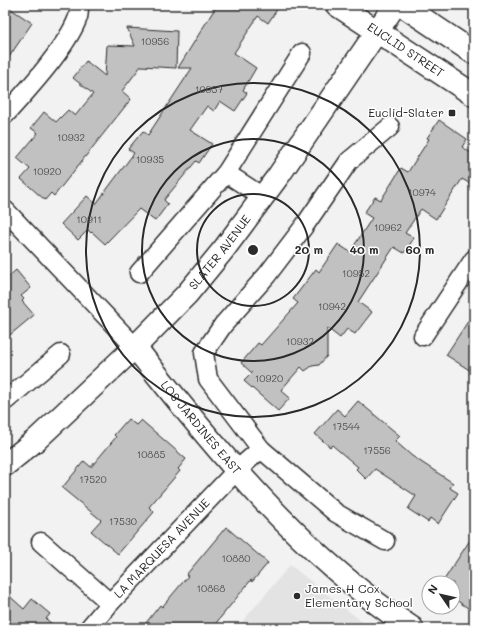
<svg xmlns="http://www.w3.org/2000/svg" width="479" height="633" viewBox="0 0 479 633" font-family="Mali,sans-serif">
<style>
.built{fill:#e3e3e3}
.building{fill:#c1c1c1;stroke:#2b2b2b}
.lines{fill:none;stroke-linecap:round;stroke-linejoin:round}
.street-casing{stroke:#2b2b2b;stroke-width:21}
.secondary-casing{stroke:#2b2b2b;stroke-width:25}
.primary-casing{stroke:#2b2b2b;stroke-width:25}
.street{stroke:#fff;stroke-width:18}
.secondary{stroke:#fff;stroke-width:22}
.primary{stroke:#fff;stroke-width:22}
.ring{fill:none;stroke:#2b2b2b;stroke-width:2}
.poi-dot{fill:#2b2b2b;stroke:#fff;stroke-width:1.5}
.labels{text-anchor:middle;stroke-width:3;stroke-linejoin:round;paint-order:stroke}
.number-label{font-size:10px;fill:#505050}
.street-label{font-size:12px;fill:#2b2b2b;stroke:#fff}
.poi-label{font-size:12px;fill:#2b2b2b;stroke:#fff;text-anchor:end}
.centre{fill:#2b2b2b;stroke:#fff;stroke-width:2}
.ring-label{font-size:12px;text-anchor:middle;font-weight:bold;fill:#2b2b2b;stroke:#fff;stroke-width:3;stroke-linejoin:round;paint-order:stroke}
</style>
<rect width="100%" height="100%" fill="#f2f2f2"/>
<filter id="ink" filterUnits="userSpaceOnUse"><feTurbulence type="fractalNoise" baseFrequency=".025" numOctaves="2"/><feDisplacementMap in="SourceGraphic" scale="8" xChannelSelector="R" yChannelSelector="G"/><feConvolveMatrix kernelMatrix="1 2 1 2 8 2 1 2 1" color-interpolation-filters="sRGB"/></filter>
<g filter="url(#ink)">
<!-- built -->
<path class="built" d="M290,565L370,628H237Z"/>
<!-- building -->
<path class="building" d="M5,5L32,23L5,63Z
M217,5H280L268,23L258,16L234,53L256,68L243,90L247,93L235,111L220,101L214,111L207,106L190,130L212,144L199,163L196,161L164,200L168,204L155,221L139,209L105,244L92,232L91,233L88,230L78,240L61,224L87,196L96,204L134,153L128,149L143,131L148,135L192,68H178Z
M127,28L177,31L176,68L141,66L122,91L131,99L54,196L51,193L45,200L21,179L30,169L17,158L38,133L31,128L44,112L56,122L68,110L75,116L93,94L73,78L86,61L105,76L107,45L135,46Z
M439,120L467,139L462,147L474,155V186L462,179L436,219L421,209L405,233L414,238L404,253L394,247L358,302L372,312L355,334L347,329L340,338L327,328V356L319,365L312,366L305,371L301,367L281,390L290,398L278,411L244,381L252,373L241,363L258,343L261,345L298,303L293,299L316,269L319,272L338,244L350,252L372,218L364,213L375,197L381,200L401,168L408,172L429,139L427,138Z
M16,270L31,288L21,296L24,299L22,301L34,315L5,339V276L7,278Z
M474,312V373L446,355Z
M358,401L400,436L395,441L412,456L453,483L450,488L458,493L438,524L430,518L428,522L408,509L416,496L375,469L366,479L356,469L358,467L332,445L330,447L315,434L337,409L345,416Z
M128,419L136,425L141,420L186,459L178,469L180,471L149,507L154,512L118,554L91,531L101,520L62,488L84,461L91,467L116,437L114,435Z
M226,527L268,563L252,582L251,580L212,628H142L160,605L162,607L188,576L186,575Z
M474,534V612L453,598V583H442Z
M5,592L24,609L32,599L50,614L46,619L57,628H13L5,622Z"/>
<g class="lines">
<!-- street casing -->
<g class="street-casing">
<g id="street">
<path d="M5,115C26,92 68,46 78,17C79,14 79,9 79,5"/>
<path d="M226,173L263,197"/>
<path d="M5,210L135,347"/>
<path d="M139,273L226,173L302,53"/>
<path d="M423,336L474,259"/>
<path d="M5,401L61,354"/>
<path d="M261,449L208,379L204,353L223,325L267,275L305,225L349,161L390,127"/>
<path d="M41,542L110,603"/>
<path id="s1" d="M89,628L110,603L237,470L261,449L336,513L385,541"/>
</g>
</g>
<!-- secondary casing -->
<g class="secondary-casing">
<g id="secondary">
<path id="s2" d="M135,347C216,450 302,556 412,628"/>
<path id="s3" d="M5,465L36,440L135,347L187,294L224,249L279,175L395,5"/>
</g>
</g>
<!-- primary casing -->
<g class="primary-casing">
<g id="primary">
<path id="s4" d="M337,5L474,95"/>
<path d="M402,5L474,53"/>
</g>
</g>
<!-- street -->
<use href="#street" class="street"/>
<!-- secondary -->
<use href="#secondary" class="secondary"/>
<!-- primary -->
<use href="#primary" class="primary"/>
</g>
</g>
<!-- distance rings -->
<g class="ring">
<circle cx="253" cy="250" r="56"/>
<circle cx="253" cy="250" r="111"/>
<circle cx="253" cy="250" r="167"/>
</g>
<!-- markers -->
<g class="poi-dot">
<rect x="448" y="109" width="8" height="8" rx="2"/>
<circle cx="297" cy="596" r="4"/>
</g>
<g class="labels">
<!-- number labels -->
<g class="number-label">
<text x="155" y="45">10956</text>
<text x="209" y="93">10957</text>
<text x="71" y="141">10932</text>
<text x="150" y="163">10935</text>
<text x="47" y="175">10920</text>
<text x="422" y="196">10974</text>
<text x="89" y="223">10911</text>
<text x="388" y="231">10962</text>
<text x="356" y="277">10952</text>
<text x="332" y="310">10942</text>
<text x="300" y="345">10932</text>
<text x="269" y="382">10920</text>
<text x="346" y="430">17544</text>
<text x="377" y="454">17556</text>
<text x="151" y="458">10885</text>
<text x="93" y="483">17520</text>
<text x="123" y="525">17530</text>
<text x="236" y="562">10880</text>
<text x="211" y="592">10868</text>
</g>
<!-- street labels -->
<g class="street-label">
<text dy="4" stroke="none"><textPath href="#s4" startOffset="82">EUCLID STREET</textPath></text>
<text dy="4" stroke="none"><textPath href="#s3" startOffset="303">SLATER AVENUE</textPath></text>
<text dy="4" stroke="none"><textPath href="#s2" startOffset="104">LOS JARDINES EAST</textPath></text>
<text dy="4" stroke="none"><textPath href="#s1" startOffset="108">LA MARQUESA AVENUE</textPath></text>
</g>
<!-- poi labels -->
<g class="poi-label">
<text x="444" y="117">Euclid-Slater</text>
<text x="305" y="593" text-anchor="start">James H Cox<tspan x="305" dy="14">Elementary School</tspan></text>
</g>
</g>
<circle cx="253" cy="250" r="6" class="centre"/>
<g class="ring-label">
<text x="309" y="254">20 m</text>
<text x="364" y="254">40 m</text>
<text x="420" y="254">60 m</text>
</g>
<!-- margin -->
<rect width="479" height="633" fill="none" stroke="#fff" stroke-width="20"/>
<rect x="10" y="10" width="459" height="613" fill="none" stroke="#2b2b2b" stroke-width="1.5" filter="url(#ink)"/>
<!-- north arrow -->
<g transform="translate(441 595) rotate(304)"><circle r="19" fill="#ffffff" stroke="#aaaaaa"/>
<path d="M0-3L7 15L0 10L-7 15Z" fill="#2b2b2b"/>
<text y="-6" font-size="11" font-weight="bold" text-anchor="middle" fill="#2b2b2b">N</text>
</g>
</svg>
